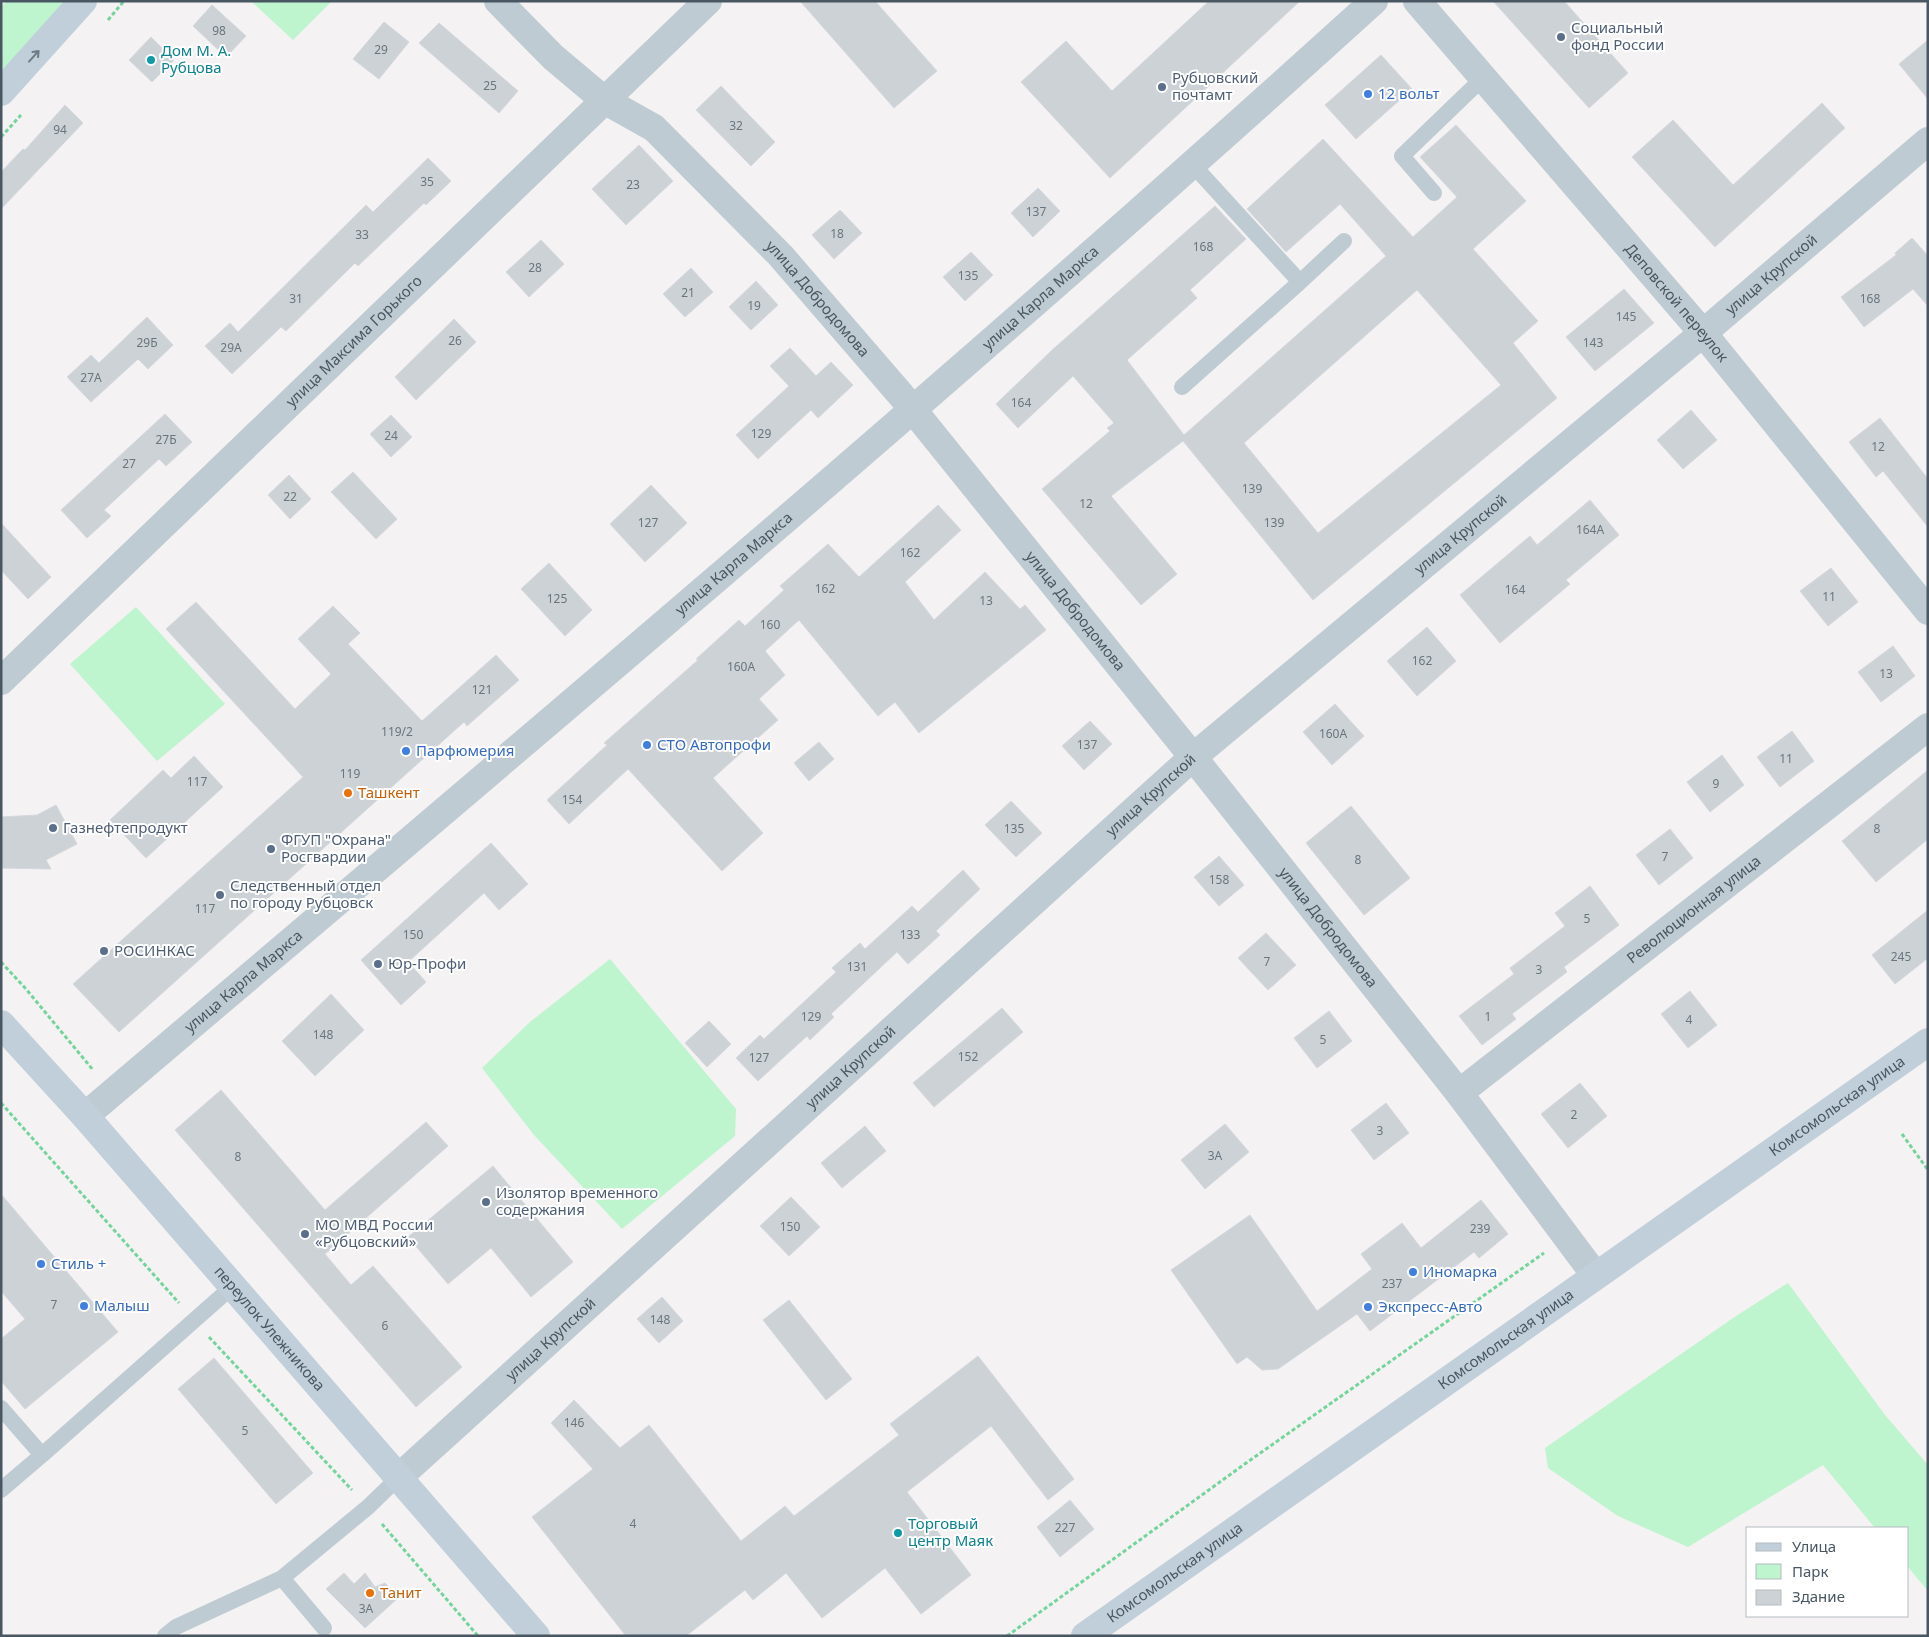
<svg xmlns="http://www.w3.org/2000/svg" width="1929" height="1637" viewBox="0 0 1929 1637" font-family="'Noto Sans',sans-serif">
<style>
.green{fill:#bef4ce}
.building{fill:#cdd2d6;stroke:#d5d8de;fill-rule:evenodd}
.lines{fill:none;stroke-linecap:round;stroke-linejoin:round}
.path{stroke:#73d59c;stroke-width:3;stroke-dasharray:4 2.5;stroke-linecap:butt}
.lane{stroke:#bfcbd2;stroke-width:16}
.street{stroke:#bfcbd2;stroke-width:28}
.secondary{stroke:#c1cfda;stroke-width:28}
.oneway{stroke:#6c7b85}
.service-dot{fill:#5c6f8a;stroke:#fff;stroke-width:2}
.culture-dot{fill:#0f9aa8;stroke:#fff;stroke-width:2}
.shop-dot{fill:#3f7fe0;stroke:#fff;stroke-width:2}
.food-dot{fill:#e8710a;stroke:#fff;stroke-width:2}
.labels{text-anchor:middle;stroke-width:4;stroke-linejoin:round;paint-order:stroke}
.number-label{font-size:12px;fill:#69767e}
.service-label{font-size:15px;fill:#4e5e75;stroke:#fff;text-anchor:start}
.culture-label{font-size:15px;fill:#0d838f;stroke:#fff;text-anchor:start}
.shop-label{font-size:15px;fill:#366cbe;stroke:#fff;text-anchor:start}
.street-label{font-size:15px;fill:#485761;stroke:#fff}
.food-label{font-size:15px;fill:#c56008;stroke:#fff;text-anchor:start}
</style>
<rect width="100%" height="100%" fill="#f4f2f2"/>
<!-- green -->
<path class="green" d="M7,1H70L1,78V7Z
M251,1H332L293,40Z
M136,607L225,704L157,761L70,664Z
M610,959L736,1109L735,1136L622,1229L534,1135L482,1068L530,1022Z
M1788,1283L1885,1415L1928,1465V1591L1908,1567V1528H1875L1823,1465L1688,1547L1618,1516L1548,1468L1545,1448L1736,1316Z"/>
<!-- building -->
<path class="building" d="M800,1H875L937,71L894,108Z
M1209,1H1300L1110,178L1021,82L1066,41L1112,91Z
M1493,1H1564L1628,73L1589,108Z
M212,5L246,36L226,57L193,26Z
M384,22L409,42L379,79L353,59Z
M439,23L518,91L499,113L419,43Z
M151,37L174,60L152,82L129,60Z
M1928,40V99L1899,64Z
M1381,55L1412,89L1356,139L1325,105Z
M721,86L775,142L751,166L696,110Z
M1822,103L1845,128L1715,247L1632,157L1673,120L1733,185Z
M65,105L83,123L1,209V172L23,149L25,150Z
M1456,125L1526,201L1473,249L1538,321L1513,343L1557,398L1313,600L1183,441L1111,496L1177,574L1141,605L1042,489L1110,431L1107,428L1114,423L1073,376L1018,428L996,404L1051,351L1215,206L1246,239L1190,290L1197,298L1127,360L1184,435L1386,256L1340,204L1286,252L1247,209L1323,139L1413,237L1457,197L1420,157ZM1417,290L1501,385L1318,533L1244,443Z
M639,145L673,181L626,225L592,189Z
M428,158L451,181L426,205L424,203L358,266L355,263L286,331L281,327L232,374L205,346L230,323L238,332L366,205L373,212Z
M1038,188L1060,211L1033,237L1011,213Z
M840,210L862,233L834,259L812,235Z
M1912,238L1928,256V306L1913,289L1864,327L1841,297L1896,255L1895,253Z
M541,240L564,264L529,297L506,272Z
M971,252L993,275L965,301L943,277Z
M691,268L713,292L685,317L663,294Z
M756,281L778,305L751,330L729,307Z
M1624,289L1654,323L1595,371L1566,337Z
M147,317L173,345L148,369L138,359L91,402L67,377L91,355L99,363Z
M454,319L476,342L416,400L395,377Z
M790,348L816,376L831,362L853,385L818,418L811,410L758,459L736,435L789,386L770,366Z
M1691,410L1717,440L1683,469L1657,440Z
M165,414L192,442L166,466L159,459L104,510L111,516L87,538L61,510Z
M391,415L412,437L391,457L370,434Z
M1880,418L1928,479V527L1883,471L1876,477L1849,442Z
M353,472L397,519L376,539L331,492Z
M289,475L311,499L290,519L268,495Z
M651,485L687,523L645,562L610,524Z
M1590,500L1619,535L1566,580L1570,584L1500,643L1460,595L1530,536L1537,545Z
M938,505L961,530L905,582L934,620L985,572L1020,609L1025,605L1046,630L919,733L895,702L878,716L799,620L765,651L785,675L759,699L778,720L713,778L763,833L722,871L628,769L569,824L547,800L607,745L604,743L698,660L696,659L739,620L745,626L784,590L780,586L828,544L859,577Z
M1,523L51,577L28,599L1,570Z
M549,563L592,610L565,636L521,589Z
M1831,568L1858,602L1828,626L1800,591Z
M196,602L295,709L331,674L298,639L333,606L360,633L348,644L422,721L496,655L519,680L467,726L464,722L119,1032L73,984L303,777L166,629Z
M1427,627L1456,661L1417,696L1387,661Z
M1893,646L1915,676L1881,702L1858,672Z
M1335,704L1364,736L1332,765L1303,732Z
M1090,721L1112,744L1084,770L1062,746Z
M1792,731L1814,761L1780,787L1757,757Z
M819,742L834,759L809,781L794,763Z
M1722,755L1744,785L1710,812L1687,782Z
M194,756L223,787L146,858L110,820L163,770L171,778Z
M1928,770V839L1876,882L1842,841Z
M1011,801L1042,833L1016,857L985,825Z
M56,805L77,844L46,860L51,869L1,868V817L37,815Z
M1351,806L1410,878L1364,915L1306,843Z
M1670,829L1693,858L1659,885L1636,855Z
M491,843L528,884L499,910L484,893L408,962L426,982L401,1005L361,960Z
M1219,856L1244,885L1219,906L1194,877Z
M963,870L980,889L936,931L940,935L908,964L897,952L831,1014L834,1017L810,1040L807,1036L758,1081L736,1058L760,1035L764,1039L836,972L832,968L860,943L865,949L912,906L918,912Z
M1590,886L1619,925L1564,967L1567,972L1512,1014L1516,1019L1482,1045L1459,1016L1514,974L1510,968L1565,926L1555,913Z
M1928,910V958L1895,984L1872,955Z
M1266,933L1296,965L1268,990L1238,958Z
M1690,991L1717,1025L1688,1048L1661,1014Z
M331,994L364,1030L315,1076L282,1041Z
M1002,1008L1023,1032L934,1107L913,1083Z
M1329,1011L1352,1041L1317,1068L1294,1038Z
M709,1021L731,1044L707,1067L685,1043Z
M1580,1083L1607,1116L1568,1148L1541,1114Z
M221,1090L325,1210L426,1122L448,1146L325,1254L351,1285L373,1266L462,1367L416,1407L175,1130Z
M1386,1103L1409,1133L1374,1160L1351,1130Z
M1225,1124L1249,1152L1205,1189L1181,1160Z
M865,1126L886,1151L842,1188L821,1163Z
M493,1166L573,1262L531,1297L491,1248L448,1284L408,1237Z
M1,1194L118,1332L25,1409L1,1381V1339L25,1319L1,1291Z
M791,1197L820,1227L789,1256L760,1226Z
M1481,1200L1508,1234L1479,1258L1474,1252L1370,1331L1357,1314L1278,1369L1262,1370L1247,1357L1237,1364L1171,1270L1250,1215L1317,1311L1372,1269L1361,1254L1402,1223L1421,1248Z
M662,1297L683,1321L659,1343L637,1319Z
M789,1300L852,1379L826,1400L763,1320Z
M978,1356L1074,1479L1048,1500L991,1426L907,1492L971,1575L921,1614L885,1568L822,1618L786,1573L753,1600L745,1590L686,1636H626L532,1517L593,1469L551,1423L574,1400L620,1448L649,1425L741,1541L785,1506L794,1516L899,1435L890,1424Z
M214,1358L313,1473L276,1504L178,1389Z
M1070,1500L1094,1529L1060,1557L1037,1527Z
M344,1573L354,1584L365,1573L375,1587L385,1583L399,1597L365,1628L326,1589Z"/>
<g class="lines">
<!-- path -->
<path class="path" d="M108,20L124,1
M1,137L21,115
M1,962L26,989L93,1070
M1,1103L179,1303
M1902,1134L1928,1170
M209,1337L352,1490
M382,1524L478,1636
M1007,1636L1242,1466L1544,1253"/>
<!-- lane -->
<path class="lane" d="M1434,193L1402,156L1484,77
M1300,282L1344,241
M1182,387L1300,282L1193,165
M1,1408L42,1455L233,1286
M1,1490L42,1455
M282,1578L324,1628
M165,1636L176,1627L282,1578L368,1507L399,1477"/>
<!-- street -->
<g class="street">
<path id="s1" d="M498,1L553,57L604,100L654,128L781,256L901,395L1193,757L1459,1093L1595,1275"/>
<path id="s2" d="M1417,1L1703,333L1928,611"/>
<path id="s3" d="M1,681L708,1"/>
<path id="s4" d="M1459,1093L1928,727"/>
<path id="s5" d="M85,1116C518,748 953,383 1374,1"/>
<path id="s6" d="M399,1477L1193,757L1703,333L1928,141"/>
</g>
<!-- secondary -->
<g class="secondary">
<path d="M1,92L83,1"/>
<path id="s7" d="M1,1024L85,1116L536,1636"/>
<path id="s8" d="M1085,1636L1928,1042"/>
</g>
</g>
<!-- one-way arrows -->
<defs><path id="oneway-shaft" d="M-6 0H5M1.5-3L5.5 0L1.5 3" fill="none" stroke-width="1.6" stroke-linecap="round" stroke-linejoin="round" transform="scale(1.25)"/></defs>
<use class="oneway" href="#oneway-shaft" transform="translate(34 56) rotate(-48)"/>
<!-- markers -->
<g class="service-dot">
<circle cx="1561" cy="37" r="5"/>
<circle cx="1162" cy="87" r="5"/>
<circle cx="53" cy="828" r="5"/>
<circle cx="271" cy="849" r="5"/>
<circle cx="220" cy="895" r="5"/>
<circle cx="104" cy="951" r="5"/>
<circle cx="378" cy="964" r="5"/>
<circle cx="486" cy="1202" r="5"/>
<circle cx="305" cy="1234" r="5"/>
</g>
<g class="culture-dot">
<circle cx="151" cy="60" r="5"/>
<circle cx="898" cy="1533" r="5"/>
</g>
<g class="shop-dot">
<circle cx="1368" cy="94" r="5"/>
<circle cx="647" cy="745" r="5"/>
<circle cx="406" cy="751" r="5"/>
<circle cx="41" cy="1264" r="5"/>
<circle cx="1413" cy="1272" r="5"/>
<circle cx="84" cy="1306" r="5"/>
<circle cx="1368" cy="1307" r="5"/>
</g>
<g class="food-dot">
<circle cx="348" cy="793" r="5"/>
<circle cx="370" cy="1593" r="5"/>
</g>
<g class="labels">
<!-- number labels -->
<g class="number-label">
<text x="219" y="35">98</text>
<text x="381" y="54">29</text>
<text x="490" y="90">25</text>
<text x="736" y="130">32</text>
<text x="60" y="134">94</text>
<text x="427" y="186">35</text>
<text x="633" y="189">23</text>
<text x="1036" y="216">137</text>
<text x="837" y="238">18</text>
<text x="362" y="239">33</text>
<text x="1203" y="251">168</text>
<text x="535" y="272">28</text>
<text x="968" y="280">135</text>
<text x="688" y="297">21</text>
<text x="296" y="303">31</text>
<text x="1870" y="303">168</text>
<text x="754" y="310">19</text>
<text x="1626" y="321">145</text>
<text x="455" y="345">26</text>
<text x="147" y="347">29Б</text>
<text x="1593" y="347">143</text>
<text x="231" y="352">29А</text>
<text x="91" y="382">27А</text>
<text x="1021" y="407">164</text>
<text x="761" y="438">129</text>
<text x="391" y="440">24</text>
<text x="166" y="444">27Б</text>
<text x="1878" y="451">12</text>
<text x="129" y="468">27</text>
<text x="1252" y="493">139</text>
<text x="290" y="501">22</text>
<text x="1086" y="508">12</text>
<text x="648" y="527">127</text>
<text x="1274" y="527">139</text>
<text x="1590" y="534">164А</text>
<text x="910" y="557">162</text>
<text x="825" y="593">162</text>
<text x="1515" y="594">164</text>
<text x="1829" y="601">11</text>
<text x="557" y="603">125</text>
<text x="986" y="605">13</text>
<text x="770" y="629">160</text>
<text x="1422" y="665">162</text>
<text x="741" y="671">160А</text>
<text x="1886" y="678">13</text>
<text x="482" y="694">121</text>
<text x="397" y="736">119/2</text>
<text x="1333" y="738">160А</text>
<text x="1087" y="749">137</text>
<text x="1786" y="763">11</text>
<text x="350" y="778">119</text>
<text x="197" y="786">117</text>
<text x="1716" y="788">9</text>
<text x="572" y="804">154</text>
<text x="1014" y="833">135</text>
<text x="1877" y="833">8</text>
<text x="1665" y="861">7</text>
<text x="1358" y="864">8</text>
<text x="1219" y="884">158</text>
<text x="205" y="913">117</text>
<text x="1587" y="923">5</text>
<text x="413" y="939">150</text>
<text x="910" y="939">133</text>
<text x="1901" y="961">245</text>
<text x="1267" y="966">7</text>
<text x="857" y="971">131</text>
<text x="1539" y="974">3</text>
<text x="811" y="1021">129</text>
<text x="1488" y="1021">1</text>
<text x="1689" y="1024">4</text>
<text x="323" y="1039">148</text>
<text x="1323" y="1044">5</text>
<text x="968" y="1061">152</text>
<text x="759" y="1062">127</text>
<text x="1574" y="1119">2</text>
<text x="1380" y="1135">3</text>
<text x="1215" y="1160">3А</text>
<text x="238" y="1161">8</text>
<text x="790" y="1231">150</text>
<text x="1480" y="1233">239</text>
<text x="1392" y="1288">237</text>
<text x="54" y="1309">7</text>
<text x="660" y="1324">148</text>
<text x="385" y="1330">6</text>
<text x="574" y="1427">146</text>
<text x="245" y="1435">5</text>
<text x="633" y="1528">4</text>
<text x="1065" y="1532">227</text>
<text x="366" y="1613">3А</text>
</g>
<!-- service labels -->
<g class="service-label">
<text x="1571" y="33">Социальный<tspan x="1571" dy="17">фонд России</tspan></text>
<text x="1172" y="83">Рубцовский<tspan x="1172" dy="17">почтамт</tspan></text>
<text x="63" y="833">Газнефтепродукт</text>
<text x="281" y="845">ФГУП "Охрана"<tspan x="281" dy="17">Росгвардии</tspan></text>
<text x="230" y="891">Следственный отдел<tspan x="230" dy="17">по городу Рубцовск</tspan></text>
<text x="114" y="956">РОСИНКАС</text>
<text x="388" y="969">Юр-Профи</text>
<text x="496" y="1198">Изолятор временного<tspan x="496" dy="17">содержания</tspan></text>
<text x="315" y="1230">МО МВД России<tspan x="315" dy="17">«Рубцовский»</tspan></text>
</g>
<!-- culture labels -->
<g class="culture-label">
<text x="161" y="56">Дом М. А.<tspan x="161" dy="17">Рубцова</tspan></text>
<text x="908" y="1529">Торговый<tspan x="908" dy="17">центр Маяк</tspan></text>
</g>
<!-- shop labels -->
<g class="shop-label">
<text x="1378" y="99">12 вольт</text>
<text x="657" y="750">СТО Автопрофи</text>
<text x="416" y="756">Парфюмерия</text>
<text x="51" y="1269">Стиль +</text>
<text x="1423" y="1277">Иномарка</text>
<text x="94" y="1311">Малыш</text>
<text x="1378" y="1312">Экспресс-Авто</text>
</g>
<!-- street labels -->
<g class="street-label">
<text dy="5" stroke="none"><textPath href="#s6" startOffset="1825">улица Крупской</textPath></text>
<text dy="5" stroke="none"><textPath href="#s1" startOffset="439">улица Добродомова</textPath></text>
<text dy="5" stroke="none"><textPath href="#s5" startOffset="1258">улица Карла Маркса</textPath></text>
<text dy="5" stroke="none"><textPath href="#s2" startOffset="398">Деповской переулок</textPath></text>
<text dy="5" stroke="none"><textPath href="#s3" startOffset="490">улица Максима Горького</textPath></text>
<text dy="5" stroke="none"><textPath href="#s6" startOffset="1420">улица Крупской</textPath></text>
<text dy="5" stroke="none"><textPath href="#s5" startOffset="852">улица Карла Маркса</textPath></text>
<text dy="5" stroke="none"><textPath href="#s1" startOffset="844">улица Добродомова</textPath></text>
<text dy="5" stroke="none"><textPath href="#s6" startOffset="1015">улица Крупской</textPath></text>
<text dy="5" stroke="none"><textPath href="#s4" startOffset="298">Революционная улица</textPath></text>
<text dy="5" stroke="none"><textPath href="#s1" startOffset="1249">улица Добродомова</textPath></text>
<text dy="5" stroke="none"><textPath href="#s5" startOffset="208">улица Карла Маркса</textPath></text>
<text dy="5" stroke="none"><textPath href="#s6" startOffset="610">улица Крупской</textPath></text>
<text dy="5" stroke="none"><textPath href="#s8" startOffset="920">Комсомольская улица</textPath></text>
<text dy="5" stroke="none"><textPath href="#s7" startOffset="406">переулок Улежникова</textPath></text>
<text dy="5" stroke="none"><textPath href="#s8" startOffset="515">Комсомольская улица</textPath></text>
<text dy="5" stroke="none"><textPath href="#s6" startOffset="205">улица Крупской</textPath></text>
<text dy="5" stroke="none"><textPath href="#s8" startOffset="110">Комсомольская улица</textPath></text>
</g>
<!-- food labels -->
<g class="food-label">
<text x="358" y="798">Ташкент</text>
<text x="380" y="1598">Танит</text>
</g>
</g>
<!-- border -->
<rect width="1929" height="1637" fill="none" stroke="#485761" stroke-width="5"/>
<!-- legend -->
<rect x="1746" y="1527" width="162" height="90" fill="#ffffff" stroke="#b6bcc0"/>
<rect x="1756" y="1543" width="25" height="8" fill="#c1cfda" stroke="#b6bcc0"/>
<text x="1792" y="1552" font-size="15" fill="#485761">Улица</text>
<rect x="1756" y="1564" width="25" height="15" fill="#bef4ce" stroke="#b6bcc0"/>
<text x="1792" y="1577" font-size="15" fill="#485761">Парк</text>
<rect x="1756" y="1590" width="25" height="15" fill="#cdd2d6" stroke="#b6bcc0"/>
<text x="1792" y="1602" font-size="15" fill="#485761">Здание</text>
</svg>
